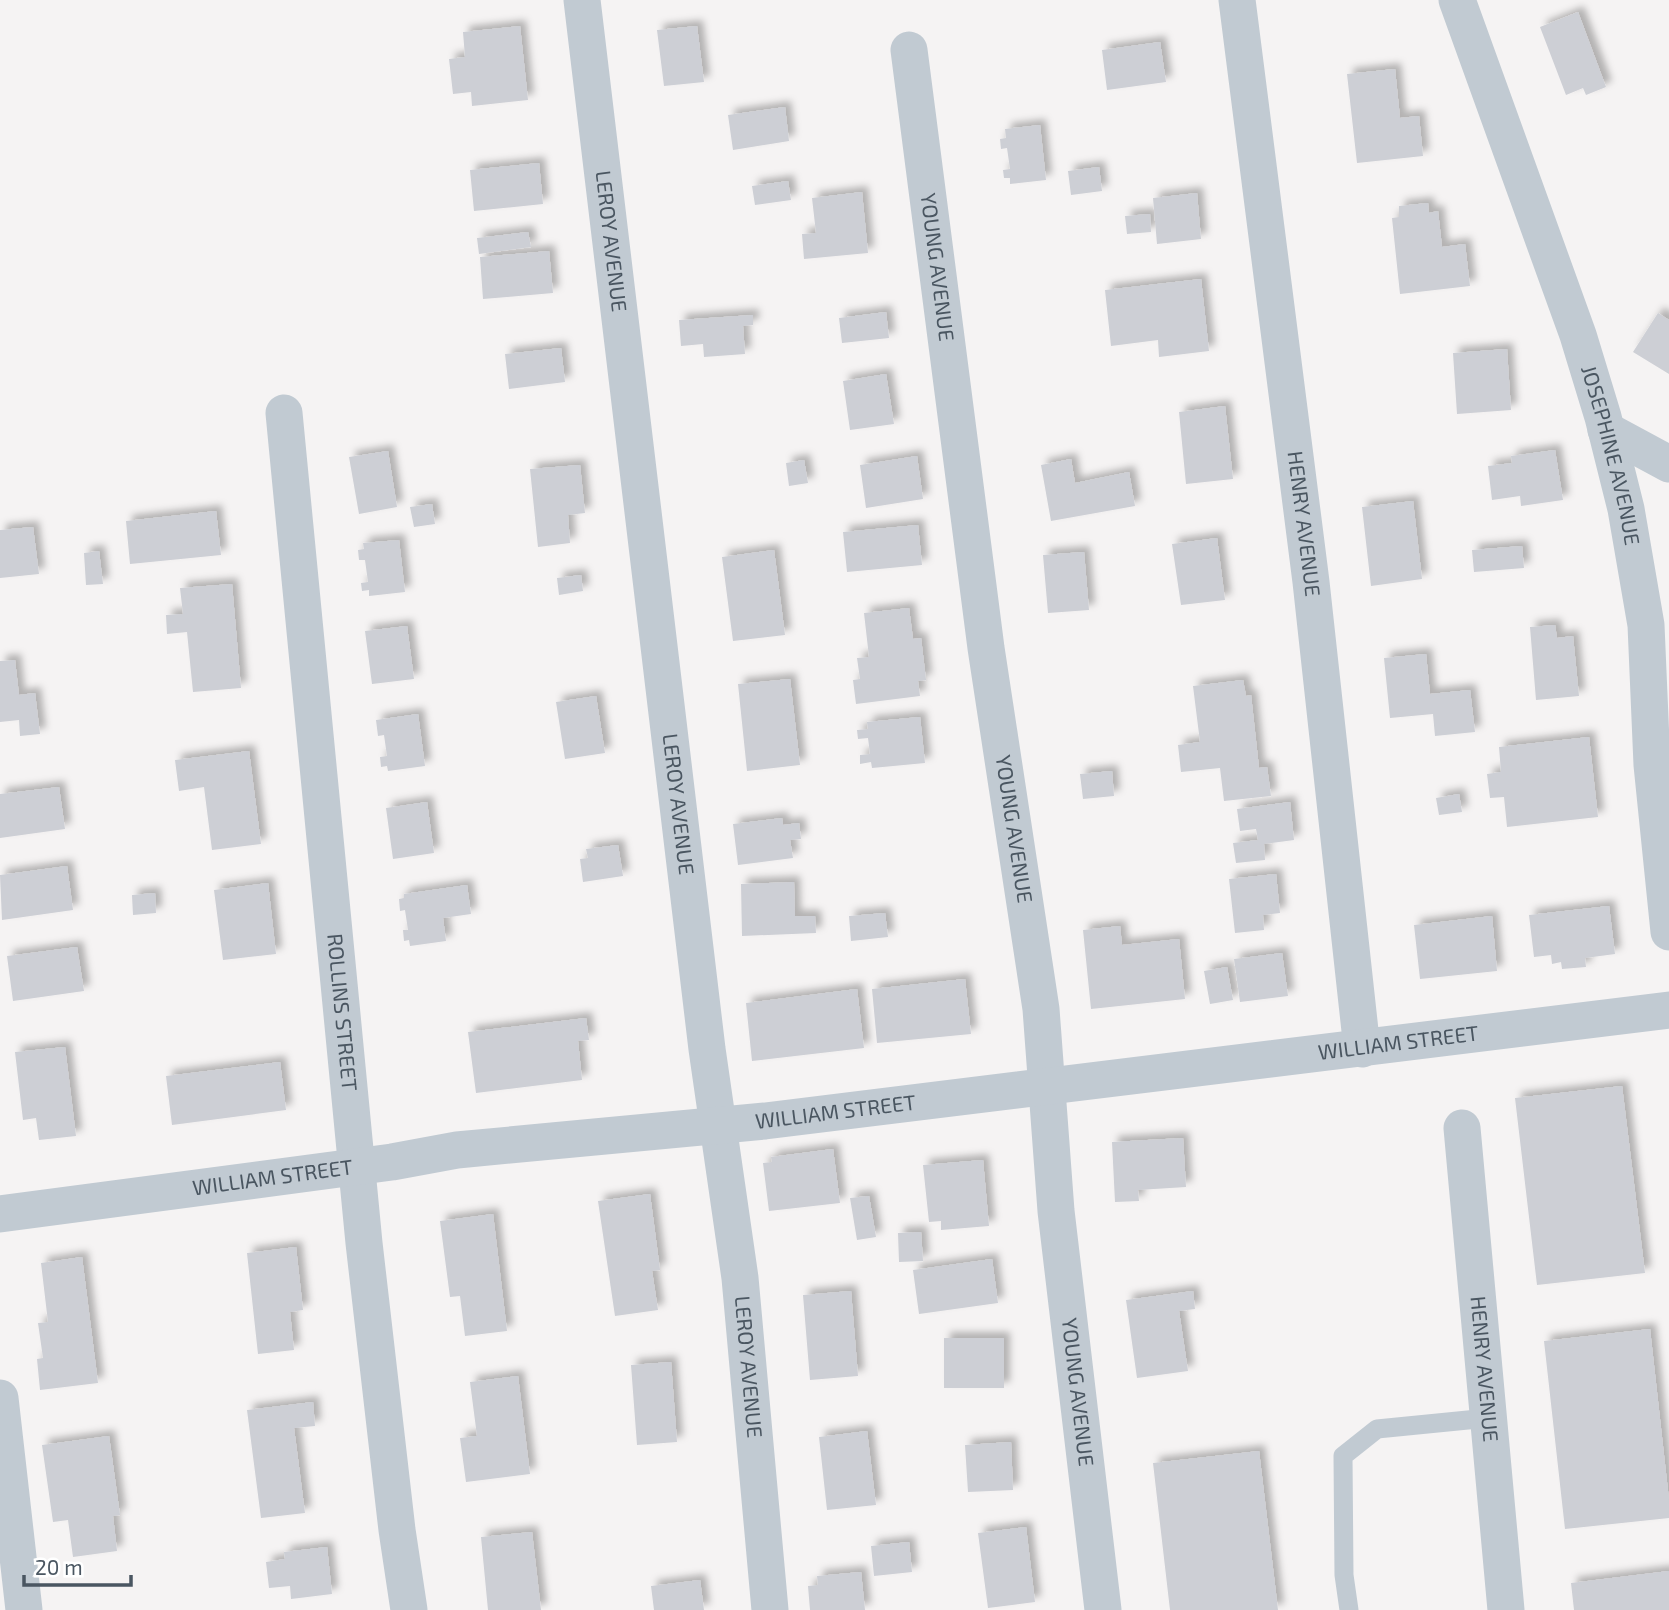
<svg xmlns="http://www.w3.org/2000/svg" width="1669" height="1610" viewBox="0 0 1669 1610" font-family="'Exo 2',sans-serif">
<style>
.building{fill:#cdcfd5;filter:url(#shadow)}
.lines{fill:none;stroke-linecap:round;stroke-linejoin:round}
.service{stroke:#c1cad2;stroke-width:19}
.minor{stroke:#c1cad2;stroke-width:37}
.labels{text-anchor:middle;stroke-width:5;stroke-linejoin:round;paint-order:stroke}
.street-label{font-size:21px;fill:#4a5661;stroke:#fff}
</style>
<defs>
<filter id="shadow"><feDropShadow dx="6" dy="-6" stdDeviation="3.5" flood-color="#0004"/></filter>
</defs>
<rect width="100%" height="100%" fill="#f5f3f3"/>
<!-- building -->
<path class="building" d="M1578,12L1606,87L1586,95L1583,88L1566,95L1540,27Z
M520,26L528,100L472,106L471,92L453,94L449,59L465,57L463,32Z
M697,26L704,82L664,86L657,30Z
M1160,42L1166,82L1107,90L1102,50Z
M1395,69L1400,118L1419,116L1423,156L1357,163L1347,74Z
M785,107L789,141L733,150L728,115Z
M1040,125L1046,180L1010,184V178H1004L1003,170L1010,169L1007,148L1001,149L1000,139L1006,138L1005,129Z
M539,163L543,204L474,211L470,170Z
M1099,167L1102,191L1071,195L1068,171Z
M788,181L791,200L755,205L752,186Z
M862,192L868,253L804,259L802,234L816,233L812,198Z
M1197,193L1201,239L1157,244L1153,198Z
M1428,203L1429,213L1438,211L1442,247L1465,244L1470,286L1400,294L1392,218L1399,217V206Z
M1150,214L1151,232L1127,234L1125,216Z
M528,232L531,247L479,254L477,238Z
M549,251L553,293L483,299L480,257Z
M1201,279L1209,351L1159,357L1158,340L1111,346L1105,290Z
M886,312L889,338L842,343L839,318Z
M1658,313L1669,320V374L1633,352Z
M753,315V325L743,326L745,354L704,357L703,344L681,346L679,320Z
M561,348L565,382L509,389L505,354Z
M1507,349L1511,410L1457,414L1453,353Z
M886,374L894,424L850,430L843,381Z
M1225,406L1233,479L1186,484L1179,412Z
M1555,450L1563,500L1521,506L1520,496L1492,500L1488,466L1512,463L1511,456Z
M388,451L397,507L359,514L349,457Z
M917,456L923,499L866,508L860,465Z
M1071,459L1075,483L1129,472L1135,506L1051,521L1041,465Z
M804,460L808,483L789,486L786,463Z
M580,465L585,513L568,515L570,543L538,547L530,469Z
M1413,501L1422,579L1371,586L1362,507Z
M432,504L435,524L414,527L410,507Z
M216,511L221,555L130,564L126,521Z
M918,525L922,565L847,572L843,532Z
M33,527L39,574L0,578V530Z
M1217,538L1225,600L1181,605L1172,544Z
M399,540L405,592L369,596V590L362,591L361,583L368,582L365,560H359L358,550L364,549L363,543Z
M1522,546L1524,568L1474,572L1472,550Z
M774,550L785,635L733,641L722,557Z
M99,551L103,584L86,585L84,553Z
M1084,552L1089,610L1048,613L1043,555Z
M581,575L583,591L559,595L557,578Z
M232,584L241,688L193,692L187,632L167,634L166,615L183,614L180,588Z
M909,608L913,639L921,638L926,680L918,681L920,696L856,704L853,680L860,679L857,658L869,657L864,613Z
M1555,625L1557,638L1573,636L1579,696L1536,700L1530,627Z
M407,626L414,679L372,684L365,631Z
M1426,654L1430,694L1470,690L1475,732L1435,736L1433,714L1390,718L1384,658Z
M15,660L19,695L35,693L40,734L20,736L19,720L0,722V661Z
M790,679L800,765L747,771L738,684Z
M1243,680L1246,696L1251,695L1259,768L1267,767L1271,796L1224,801L1220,768L1181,772L1178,745L1200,742L1193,686Z
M596,696L605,753L565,759L556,702Z
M418,714L425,766L388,771L387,766L381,767L380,757L387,756L384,735L378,736L376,720Z
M920,717L925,763L872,768L871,762L860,764V755L870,754L868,738L858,739L857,730L868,729L867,722Z
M1589,737L1598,817L1507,827L1504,797L1490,798L1487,774L1501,772L1499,747Z
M249,751L261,844L212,850L204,787L179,791L175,760Z
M1112,771L1114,796L1083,799L1080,774Z
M59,787L65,829L0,838V794Z
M1459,794L1462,812L1439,815L1436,798Z
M427,802L434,853L393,859L386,808Z
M1290,802L1294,840L1264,844L1265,860L1236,863L1233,843L1258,840L1256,829L1240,831L1237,809Z
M782,818L783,825L799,823L801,839L790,840L793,858L738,865L733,824Z
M618,845L623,876L583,882L580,859L588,858L586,849Z
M67,866L73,910L2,920L0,875Z
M1276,874L1280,913L1263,915L1264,930L1235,933L1229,879Z
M794,882L795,916H815L816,933L742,936L741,884Z
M268,883L276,954L223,960L214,890Z
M467,885L471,914L443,918L446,941L410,946L409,940L404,941L403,930H408L405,910L400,911L399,899L404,898V894Z
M155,893L156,913L133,915L132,895Z
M1609,906L1615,954L1585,958L1586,967L1562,969L1561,962L1552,964L1551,955L1534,957L1529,915Z
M885,913L888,937L851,941L849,916Z
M1492,916L1497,971L1420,979L1414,925Z
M1120,926L1122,945L1179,939L1185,999L1091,1009L1083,930Z
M77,947L84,991L13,1001L7,956Z
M1282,953L1288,996L1240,1002L1234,959Z
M1227,967L1233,1000L1210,1004L1204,971Z
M965,979L971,1034L877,1043L872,989Z
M857,989L864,1048L752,1061L746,1003Z
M586,1018L589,1040L578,1041L582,1080L476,1093L468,1032Z
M65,1047L76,1136L39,1140L36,1118L23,1120L15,1052Z
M280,1062L286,1110L172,1125L166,1076Z
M1622,1086L1645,1273L1537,1285L1515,1098Z
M1183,1138L1186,1187L1138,1190L1139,1201L1115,1202L1112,1142Z
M833,1149L840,1203L769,1211L763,1163L772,1162L771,1157Z
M983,1160L989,1226L941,1230V1221L929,1222L923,1165Z
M650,1194L660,1270L652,1271L658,1310L615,1316L598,1201Z
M869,1196L876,1237L857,1240L850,1198Z
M493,1214L507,1331L465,1336L460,1296L450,1297L440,1221Z
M921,1232L923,1261L899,1262L898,1233Z
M296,1247L303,1310L290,1312L294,1350L258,1354L247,1253Z
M82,1257L98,1383L40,1390L37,1359L43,1358L38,1323L48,1322L41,1263Z
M992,1259L998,1303L919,1314L913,1270Z
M851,1291L858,1376L810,1380L803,1295Z
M1193,1291L1195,1309L1179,1311L1188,1371L1137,1378L1126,1300Z
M1650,1329L1669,1500V1518L1565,1529L1544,1341Z
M944,1338H1004V1388H944Z
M671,1362L677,1442L637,1445L631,1365Z
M518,1376L530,1474L466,1482L460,1438L477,1436L470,1382Z
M313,1402L315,1426L294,1428L305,1513L261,1518L247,1410Z
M867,1431L876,1505L827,1510L819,1437Z
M109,1436L120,1515L113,1516L117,1551L73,1557L68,1520L53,1522L42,1445Z
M1011,1442L1013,1490L968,1492L965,1445Z
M1259,1451L1278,1610H1170L1153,1463Z
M1026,1527L1035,1602L988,1608L978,1533Z
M532,1532L541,1610H488L481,1537Z
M909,1542L912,1572L874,1576L871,1546Z
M327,1547L332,1594L291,1599L290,1586L269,1588L266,1562L285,1559L284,1552Z
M1669,1571V1610H1574L1571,1583Z
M861,1572L865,1610H810L808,1586L818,1585L817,1576Z
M700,1580L704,1610H654L651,1586Z"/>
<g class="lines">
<!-- service -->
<path class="service" d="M1349,1610L1344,1575L1343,1456L1377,1429L1488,1418"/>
<!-- minor -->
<g class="minor">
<path id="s1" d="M582,0L707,1049L740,1278L770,1610"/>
<path id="s2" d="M1237,0L1311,582L1362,1049"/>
<path id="s3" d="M1457,0L1578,335L1603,417L1626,509L1646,625L1652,765L1669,932"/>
<path id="s4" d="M909,50L986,648L1041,1009L1056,1211L1103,1610"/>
<path id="s5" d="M284,413L364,1243L397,1530L409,1610"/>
<path d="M1606,430L1669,464"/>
<path id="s6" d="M1462,1128L1506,1610"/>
<path id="s7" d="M0,1214L392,1162L457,1150L765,1121L1669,1010"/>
<path d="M0,1398L24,1610"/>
</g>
</g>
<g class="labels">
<!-- street labels -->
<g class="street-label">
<text dy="7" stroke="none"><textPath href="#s1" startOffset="243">LEROY AVENUE</textPath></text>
<text dy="7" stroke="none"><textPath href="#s4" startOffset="219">YOUNG AVENUE</textPath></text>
<text dy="7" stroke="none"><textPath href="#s3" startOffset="481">JOSEPHINE AVENUE</textPath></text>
<text dy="7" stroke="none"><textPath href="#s2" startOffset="528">HENRY AVENUE</textPath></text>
<text dy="7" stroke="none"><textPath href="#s1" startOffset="810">LEROY AVENUE</textPath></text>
<text dy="7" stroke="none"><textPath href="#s4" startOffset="786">YOUNG AVENUE</textPath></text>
<text dy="7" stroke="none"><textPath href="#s5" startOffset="602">ROLLINS STREET</textPath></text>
<text dy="7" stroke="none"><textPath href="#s7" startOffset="1409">WILLIAM STREET</textPath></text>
<text dy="7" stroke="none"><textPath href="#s7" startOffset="842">WILLIAM STREET</textPath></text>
<text dy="7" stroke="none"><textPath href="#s7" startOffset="275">WILLIAM STREET</textPath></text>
<text dy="7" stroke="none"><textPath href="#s1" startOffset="1377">LEROY AVENUE</textPath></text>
<text dy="7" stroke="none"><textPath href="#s6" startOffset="242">HENRY AVENUE</textPath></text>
<text dy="7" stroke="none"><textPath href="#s4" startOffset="1353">YOUNG AVENUE</textPath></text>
</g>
</g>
<!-- scale -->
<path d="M24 1575v10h107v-10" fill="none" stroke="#4a5661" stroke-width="3.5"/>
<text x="35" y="1575" font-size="21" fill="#4a5661" stroke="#ffffff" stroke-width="5" paint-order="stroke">20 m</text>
</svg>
